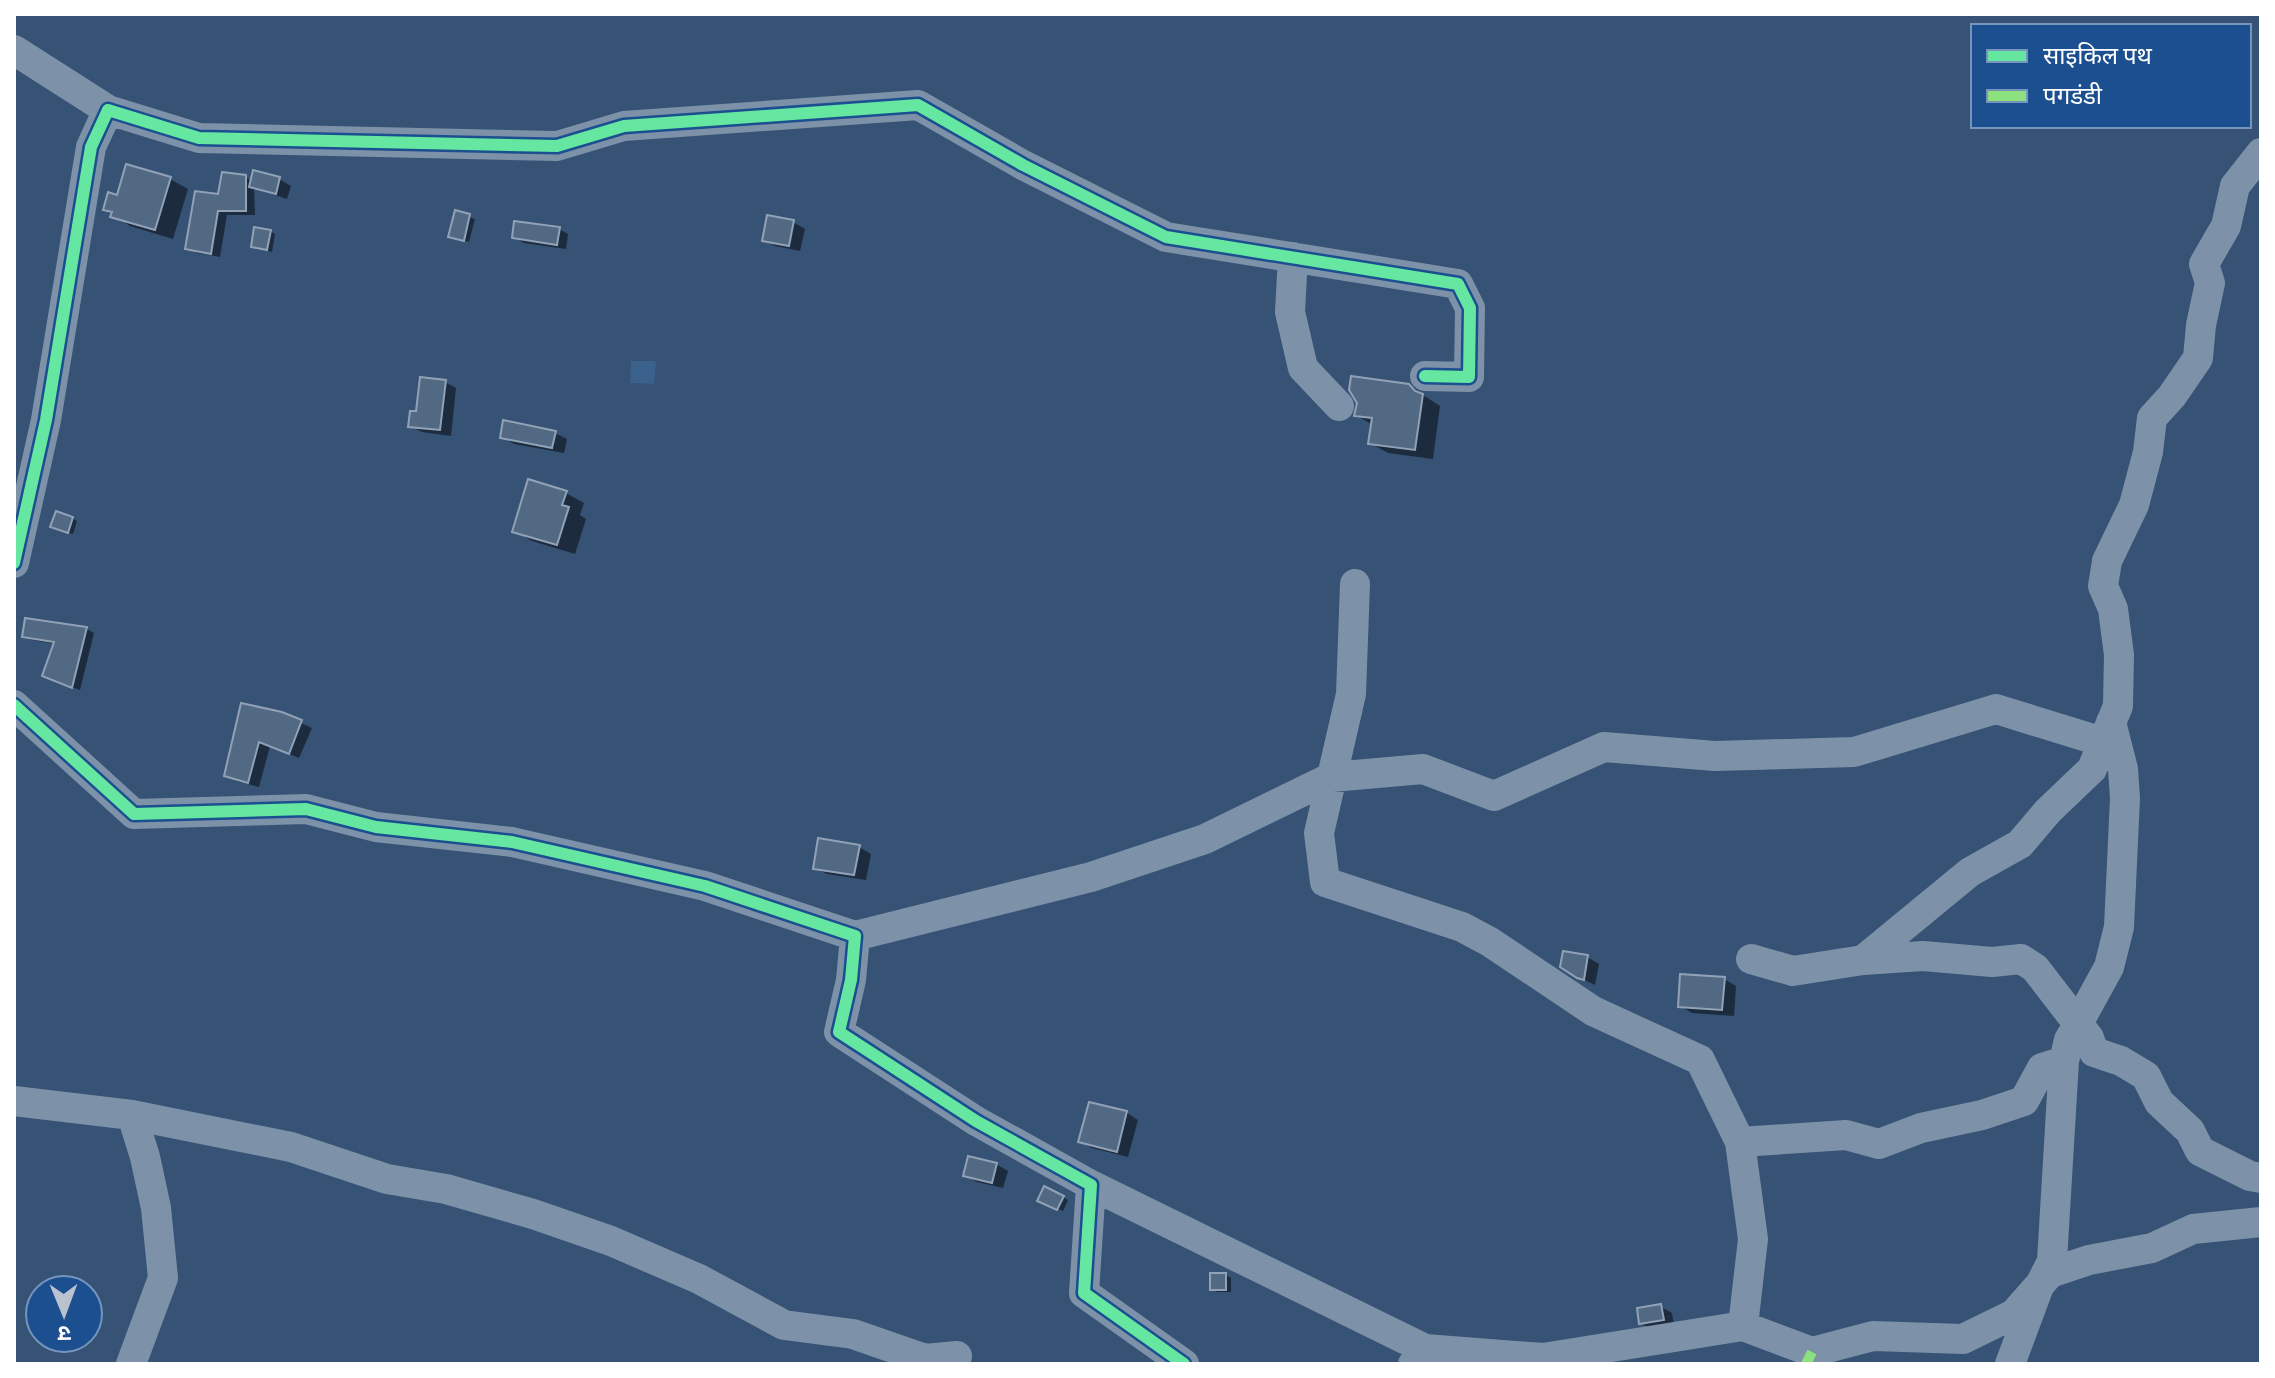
<svg xmlns="http://www.w3.org/2000/svg" width="2275" height="1378" viewBox="0 0 2275 1378" font-family="Manrope,'Noto Sans Devanagari',sans-serif">
<style>
.water{fill:#3b618d}
.shadow{fill:#0007}
.building{fill:#526984;stroke:#92a2b6;stroke-width:2}
.lines{fill:none;stroke-linecap:round;stroke-linejoin:round}
.minor{stroke:#7d92a8;stroke-width:30}
.quiet{stroke:#8de07e;stroke-width:10;stroke-dasharray:20 10;stroke-linecap:butt}
.cycleway-casing{stroke:#1b4f8f;stroke-width:17}
.cycleway{stroke:#66e7a1;stroke-width:12}
</style>
<rect width="100%" height="100%" fill="#365274"/>
<!-- water -->
<path class="water" d="M631,361H656L654,384L630,383Z"/>
<!-- shadow -->
<path class="shadow" d="M245,177L252,181L279,179L291,186L287,199L254,188L255,215H227L220,257L197,253L188,248L220,197Z
M170,179L188,189L173,239L130,226L106,209L118,197Z
M456,213L475,219L469,242L456,238Z
M793,222L805,229L800,251L775,246L764,240Z
M559,229L568,234L566,249L524,243L514,237Z
M270,231L275,234L272,252L253,246Z
M445,382L456,388L451,436L422,432L410,426Z
M1409,386L1440,406L1433,459L1388,453L1370,443L1373,425L1356,415Z
M555,433L567,439L564,453L514,444L502,437Z
M566,493L584,503L580,515L586,519L575,554L532,541L515,531Z
M72,518L77,521L73,534L57,529Z
M27,621L87,629L94,633L80,690L52,680L56,644L32,640L24,636Z
M281,714L312,728L299,758L270,746L259,787L236,781L226,775Z
M859,847L871,854L866,880L827,874L815,868Z
M1587,957L1599,964L1595,985L1578,977Z
M1724,979L1736,986L1734,1016L1692,1013L1680,1006Z
M1090,1104L1127,1113L1138,1120L1128,1157L1092,1148L1080,1141Z
M996,1164L1008,1171L1003,1188L977,1182L965,1175Z
M1063,1197L1068,1200L1063,1211L1045,1203Z
M1226,1275L1231,1278V1292H1217L1212,1289Z
M1661,1307L1672,1313L1674,1326L1652,1330L1641,1323Z"/>
<!-- building -->
<path class="building" d="M126,164L171,177L155,230L110,217L112,212L103,210L108,192L117,195Z
M253,170L280,177L276,194L249,187Z
M222,172L246,175V211H218L211,254L185,249L195,191L218,194Z
M455,210L470,214L464,241L448,237Z
M767,215L794,220L789,246L762,241Z
M514,221L560,227L557,245L512,238Z
M254,227L271,230L267,250L251,247Z
M1351,376L1409,384L1415,391L1423,394L1415,450L1368,444L1372,418L1354,416L1357,403L1349,390Z
M420,377L446,380L440,430L408,427L410,411H416Z
M503,420L556,431L552,448L500,438Z
M528,479L567,491L562,505L569,507L557,545L512,532Z
M56,511L73,517L68,533L50,527Z
M25,618L87,627L72,688L42,676L54,642L22,637Z
M241,703L282,712L302,720L289,754L259,742L248,783L224,776Z
M818,838L860,845L854,875L813,869Z
M1563,951L1588,955L1584,980L1577,978L1560,967Z
M1680,974L1725,977L1722,1010L1678,1007Z
M1089,1102L1127,1111L1117,1152L1078,1142Z
M968,1156L997,1163L992,1183L963,1176Z
M1044,1186L1064,1196L1057,1210L1037,1201Z
M1210,1273H1226V1290H1210Z
M1661,1304L1664,1320L1639,1324L1637,1308Z"/>
<g class="lines">
<!-- minor -->
<path class="minor" d="M14,50L108,110
M1293,257L1290,312L1303,368L1339,406
M14,563L46,420L91,147L108,110L199,138L557,146L624,126L918,105L1023,165L1166,237L1458,284L1470,308L1469,377L1425,376
M1355,584L1351,694L1319,833L1325,882L1462,927L1490,942L1593,1011L1700,1060L1740,1142L1753,1239L1743,1326L1543,1358L1425,1349L1413,1364
M14,705L134,814L306,809L376,827L512,842L705,886L855,936L851,980L839,1032L976,1121L1091,1185L1084,1293L1184,1364
M855,936L1091,877L1205,839L1332,777L1423,769L1494,796L1604,747L1715,756L1854,752L1996,709L2090,738
M1751,959L1793,971L1863,960L1970,872L2020,844L2048,811L2092,769L2118,706L2119,655L2113,609L2103,586L2107,561L2134,505L2148,452L2152,418L2172,396L2198,358L2201,325L2210,283L2204,264L2226,226L2235,186L2261,153
M1863,960L1923,956L1992,962L2021,959L2035,968L2089,1038L2094,1052L2121,1061L2146,1076L2159,1102L2190,1131L2200,1151L2250,1176L2261,1178
M14,1101L132,1115L291,1147L387,1179L446,1189L533,1214L611,1241L699,1279L784,1325L853,1334L925,1359L957,1356
M1740,1142L1846,1135L1879,1144L1921,1128L1982,1115L2024,1101L2042,1068L2064,1061L2069,1040L2109,967L2119,927L2125,798L2123,769L2111,722
M1091,1185L1425,1349
M1743,1326L1812,1352L1873,1336L1963,1339L2014,1314L2050,1273L2089,1260L2152,1248L2193,1229L2261,1222
M131,1364L163,1278L156,1208L145,1157L132,1115
M2010,1364L2038,1289L2052,1261L2064,1061"/>
<!-- quiet -->
<path class="quiet" d="M1806,1364L1812,1352"/>
<!-- cycleway casing -->
<g class="cycleway-casing">
<path id="cycleway" d="M14,563L46,420L91,147L108,110L199,138L557,146L624,126L918,105L1023,165L1166,237L1458,284L1470,308L1469,377L1425,376
M14,705L134,814L306,809L376,827L512,842L705,886L855,936L851,980L839,1032L976,1121L1091,1185L1084,1293L1184,1364"/>
</g>
<!-- cycleway -->
<use href="#cycleway" class="cycleway"/>
</g>
<!-- border -->
<rect width="2275" height="1378" fill="none" stroke="#ffffff" stroke-width="32"/>
<!-- legend -->
<rect x="1971" y="24" width="280" height="104" fill="#1b4f8f" stroke="#7695bc" stroke-width="2"/>
<rect x="1987" y="50" width="40" height="12" fill="#66e7a1" stroke="#7695bc" stroke-width="2"/>
<text x="2043" y="64" font-size="24" fill="#ffffff">साइकिल पथ</text>
<rect x="1987" y="90" width="40" height="12" fill="#8de07e" stroke="#7695bc" stroke-width="2"/>
<text x="2043" y="104" font-size="24" fill="#ffffff">पगडंडी</text>
<!-- north arrow -->
<g transform="translate(64 1314) rotate(179)"><circle r="38" fill="#1b4f8f" stroke="#7695bc" stroke-width="2"/>
<path d="M0-6L14 30L0 20L-14 30Z" fill="#b9c2ce"/>
<text y="-12" font-size="22" font-weight="bold" text-anchor="middle" fill="#ffffff">उ</text>
</g>
</svg>
